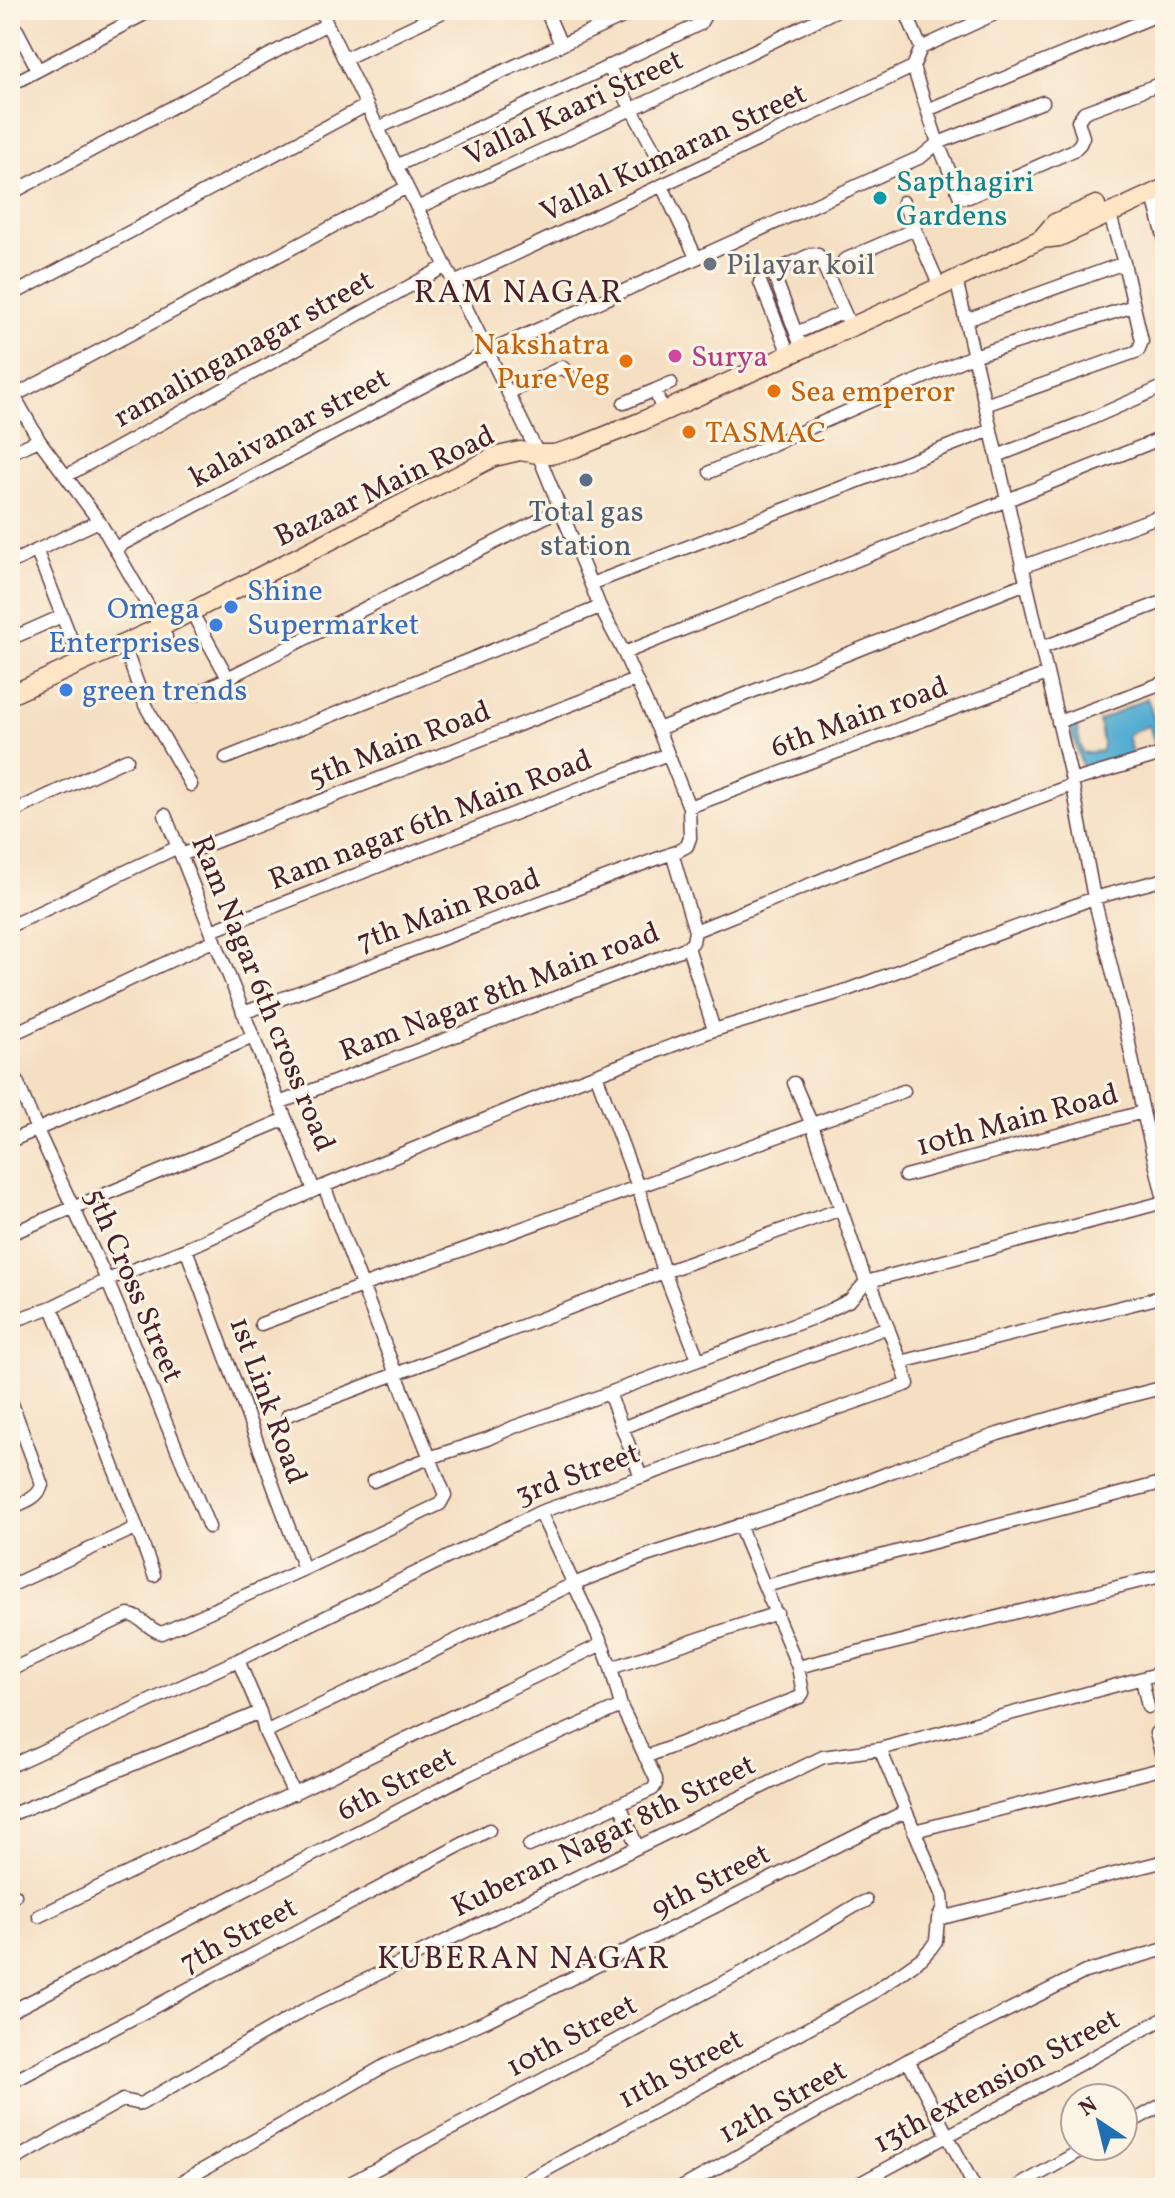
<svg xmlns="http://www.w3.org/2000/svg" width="1175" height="2198" viewBox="0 0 1175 2198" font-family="Vollkorn,serif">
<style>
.water{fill:#54add2;stroke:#4f667e;stroke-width:2}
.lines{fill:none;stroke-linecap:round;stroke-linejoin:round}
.street-casing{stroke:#643c42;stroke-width:15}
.secondary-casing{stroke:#643c42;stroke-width:21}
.street{stroke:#fff;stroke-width:12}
.secondary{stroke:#fee5c5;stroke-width:18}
.culture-dot{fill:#0f9aa8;stroke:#fcf5e5;stroke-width:3}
.worship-dot{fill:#6b7280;stroke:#fcf5e5;stroke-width:3}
.hotel-dot{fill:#d1479c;stroke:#fcf5e5;stroke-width:3}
.food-dot{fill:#e8710a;stroke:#fcf5e5;stroke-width:3}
.service-dot{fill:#5c6f8a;stroke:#fcf5e5;stroke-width:3}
.shop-dot{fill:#3f7fe0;stroke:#fcf5e5;stroke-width:3}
.labels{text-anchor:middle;stroke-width:6;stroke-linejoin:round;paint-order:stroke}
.street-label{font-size:30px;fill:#4a1f2b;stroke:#fcf5e5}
.culture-label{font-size:30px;fill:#0d838f;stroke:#fcf5e5;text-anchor:start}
.worship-label{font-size:30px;fill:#5b616d;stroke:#fcf5e5;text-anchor:start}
.food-label{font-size:30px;fill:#c56008;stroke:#fcf5e5;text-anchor:start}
.hotel-label{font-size:30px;fill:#b23c85;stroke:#fcf5e5;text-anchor:start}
.service-label{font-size:30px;fill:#4e5e75;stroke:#fcf5e5}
.shop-label{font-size:30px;fill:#366cbe;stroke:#fcf5e5;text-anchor:start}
.neighbourhood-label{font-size:32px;letter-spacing:2px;fill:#4a1f2b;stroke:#fcf5e5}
</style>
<rect width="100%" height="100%" fill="#fcf5e5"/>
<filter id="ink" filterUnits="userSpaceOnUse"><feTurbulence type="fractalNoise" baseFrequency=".0125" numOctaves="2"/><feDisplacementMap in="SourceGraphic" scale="16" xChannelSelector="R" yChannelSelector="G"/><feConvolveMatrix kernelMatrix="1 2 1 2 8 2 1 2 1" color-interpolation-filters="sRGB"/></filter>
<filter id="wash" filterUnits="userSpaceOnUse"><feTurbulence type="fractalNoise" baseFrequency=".006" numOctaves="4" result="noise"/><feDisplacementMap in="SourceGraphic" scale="32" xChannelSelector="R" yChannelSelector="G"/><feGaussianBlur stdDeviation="1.8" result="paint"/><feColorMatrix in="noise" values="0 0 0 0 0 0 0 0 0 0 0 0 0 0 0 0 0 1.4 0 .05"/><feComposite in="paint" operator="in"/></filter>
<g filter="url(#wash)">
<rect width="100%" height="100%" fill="#f5dfc3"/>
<!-- water -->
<path class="water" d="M1147,698L1156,725L1165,722V751L1158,753L1149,725L1127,735L1134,760L1084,772L1070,728L1076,724L1082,753L1102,751L1103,744L1099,721Z"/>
</g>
<g filter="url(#ink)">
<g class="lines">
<!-- street casing -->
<g class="street-casing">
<path id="street" d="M546,10L561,45
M905,10L921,48L913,67L938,143L960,197H969L1074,150L1080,144L1083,137L1078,121L1084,112L1165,82
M17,30L38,70
M921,48L1003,10
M344,59L447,10
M608,66L662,164
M10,85L152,10
M927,110L1165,12
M378,128L638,10
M396,166L700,24L704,17L702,10
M662,186L696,257
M1152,193L1165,240
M10,194L327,24
M903,202L940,287
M417,208L684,85L837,10
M1109,212L1124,263
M844,260L915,229
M956,279L1072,781L1094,898L1123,1014L1143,1112L1165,1204
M760,282L789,354
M454,283L913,67
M10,296L367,105
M966,320L1124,263L1142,341L1138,351L985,405
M796,333L844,312
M802,349L774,275L775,271L812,254L818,255L820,258L851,327
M12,392L39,440L99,521L166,637
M508,393L562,367L567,371
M14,396L407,187
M624,403L655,390
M663,412L655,390L671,383
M10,453L39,440
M997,456L1079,424L1165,386
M710,472L970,357L1134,306
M66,476L446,266
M115,548L488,352L921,157L938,143L1043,102
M37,552L81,664
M10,563L99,521
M1022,567L1165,514
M591,584L991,430
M197,622L228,678
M10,639L62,616
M1041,648L1165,601
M624,653L1165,437
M128,657L145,705L191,785
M196,694L559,510
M1058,722L1165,682
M658,729L1026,583
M226,758L600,607
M1072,781L1165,753
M689,807L1047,674
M10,813L127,759
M165,815L314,1190
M181,855L635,680
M10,926L178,847
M211,931L668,754
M695,931L863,863L1072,785
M688,947L714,1030L847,990L1094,898L1165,879
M243,1013L678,851L687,846L690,838L689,807L658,729L624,653L600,607L538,454L320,10
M10,1035L215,940
M10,1064L37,1130L107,1280L209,1527
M596,1074L638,1187L664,1272L698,1359
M794,1083L812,1125L866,1282
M279,1103L688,947L693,942L695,931L672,853
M10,1141L253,1037
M905,1176L1143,1112
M324,1186L578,1081L714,1030
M10,1234L286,1119
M186,1249L304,1569
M870,1281L901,1362
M10,1322L52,1307L107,1280L186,1249L324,1186L396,1374L445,1495L440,1504L304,1569L162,1633C149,1631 141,1615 128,1615L10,1670
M261,1324L362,1286L904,1091
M609,1393L818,1316L850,1300L866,1282L1164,1202
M10,1398L42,1485C38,1499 22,1503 10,1508
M288,1415L664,1272L841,1209
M622,1428L714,1391L888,1327
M373,1481L429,1458L487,1439L514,1427L609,1393L641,1477
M540,1512L602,1644
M135,1523L154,1575
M10,1586L133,1529L135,1523L52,1307
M765,1586L1165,1482
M238,1660L260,1712L265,1732L294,1794
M798,1667L1165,1575
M1142,1679L1148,1707
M621,1706L656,1779V1784L653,1789L620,1804L637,1847
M265,1732L573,1584L649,1555L824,1498L893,1471L998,1434L1098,1404L1165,1387
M1156,1733L1165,1769
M880,1749L906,1811
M645,1757L800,1697L803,1693L798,1667L739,1525
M10,1766L238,1660L540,1512L908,1384L901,1362L1165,1296
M10,1815L260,1712
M914,1831L1165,1768
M529,1846L620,1804
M10,1897L15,1895
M39,1916L602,1644L611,1668
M938,1919L1165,1861
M10,2012L469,1774L621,1706L611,1668L777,1613
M908,2060L975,2188
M10,2083L489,1830
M1123,2127L1165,2103
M10,2162L123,2100L141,2104L304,2010L823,1757L880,1749L1165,1672
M171,2188L386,2065L490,2019L906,1811L942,1896L943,1908L938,1919L936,1941L931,1948L922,1958L871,1994L513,2188
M341,2188L747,1970L855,1906L866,1901
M681,2188L908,2060L1085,1972L1165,1949
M851,2188L1165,2018
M1015,2188L1089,2146"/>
</g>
<!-- secondary casing -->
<g class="secondary-casing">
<path id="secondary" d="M1041,239L1055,223L1096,205
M10,695L161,627L494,457L520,451L538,454H554L575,448L640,422L940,287L1041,239L1059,237L1165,188"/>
</g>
<!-- street -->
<use href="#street" class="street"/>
<!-- secondary -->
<use href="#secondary" class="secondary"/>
</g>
</g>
<!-- markers -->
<circle class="culture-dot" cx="880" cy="198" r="8"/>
<circle class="worship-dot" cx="710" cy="264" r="8"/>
<circle class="hotel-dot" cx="675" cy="356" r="8"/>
<g class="food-dot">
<circle cx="626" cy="361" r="8"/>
<circle cx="774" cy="391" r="8"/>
<circle cx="689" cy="432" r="8"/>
</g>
<circle class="service-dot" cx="586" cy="480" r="8"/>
<g class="shop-dot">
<circle cx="231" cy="607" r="8"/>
<circle cx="216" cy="625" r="8"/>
<circle cx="66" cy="690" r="8"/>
</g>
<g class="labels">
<!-- street labels -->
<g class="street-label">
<text transform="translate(573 107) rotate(-25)" y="10">Vallal Kaari Street</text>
<text transform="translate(673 152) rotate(-25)" y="10">Vallal Kumaran Street</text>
<text transform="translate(243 348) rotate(-29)" y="10">ramalinganagar street</text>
<text transform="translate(289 427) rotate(-28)" y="10">kalaivanar street</text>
<text transform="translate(384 485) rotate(-26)" y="10">Bazaar Main Road</text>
<text transform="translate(859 716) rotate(-20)" y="10">6th Main road</text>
<text transform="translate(399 743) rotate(-21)" y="10">5th Main Road</text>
<text transform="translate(430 819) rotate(-21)" y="10">Ram nagar 6th Main Road</text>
<text transform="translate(448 909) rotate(-20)" y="10">7th Main Road</text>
<text transform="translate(499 991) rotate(-21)" y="10">Ram Nagar 8th Main road</text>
<text transform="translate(264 993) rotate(68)" y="10">Ram Nagar 6th cross road</text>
<text transform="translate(1017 1119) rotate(-15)" y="10">10th Main Road</text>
<text transform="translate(135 1285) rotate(67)" y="10">5th Cross Street</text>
<text transform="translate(269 1400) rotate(70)" y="10">1st Link Road</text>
<text transform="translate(577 1473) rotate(-20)" y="10">3rd Street</text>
<text transform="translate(396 1783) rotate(-27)" y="10">6th Street</text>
<text transform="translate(603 1835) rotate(-26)" y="10">Kuberan Nagar 8th Street</text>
<text transform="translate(710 1880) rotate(-27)" y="10">9th Street</text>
<text transform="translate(238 1934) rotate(-28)" y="10">7th Street</text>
<text transform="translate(571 2035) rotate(-28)" y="10">10th Street</text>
<text transform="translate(680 2068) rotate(-28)" y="10">11th Street</text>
<text transform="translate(996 2080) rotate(-28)" y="10">13th extension Street</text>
<text transform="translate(782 2101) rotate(-29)" y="10">12th Street</text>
</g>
<!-- culture labels -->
<g class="culture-label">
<text x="896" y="191">Sapthagiri<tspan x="896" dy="34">Gardens</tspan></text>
</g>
<!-- worship labels -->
<g class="worship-label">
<text x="726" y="274">Pilayar koil</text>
</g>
<!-- food labels -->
<g class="food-label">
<text x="610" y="354" text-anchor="end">Nakshatra<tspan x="610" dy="34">Pure Veg</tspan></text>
<text x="790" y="401">Sea emperor</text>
<text x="705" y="442">TASMAC</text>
</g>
<!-- hotel labels -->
<g class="hotel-label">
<text x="691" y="366">Surya</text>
</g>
<!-- service labels -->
<g class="service-label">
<text x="586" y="521">Total gas<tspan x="586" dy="34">station</tspan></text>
</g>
<!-- shop labels -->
<g class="shop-label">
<text x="247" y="600">Shine<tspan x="247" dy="34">Supermarket</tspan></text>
<text x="200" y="618" text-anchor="end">Omega<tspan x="200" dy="34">Enterprises</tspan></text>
<text x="82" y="700">green trends</text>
</g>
<!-- neighbourhood labels -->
<g class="neighbourhood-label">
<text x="519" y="302">RAM NAGAR</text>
<text x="524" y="1968">KUBERAN NAGAR</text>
</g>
</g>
<!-- margin -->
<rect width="1175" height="2198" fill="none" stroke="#fcf5e5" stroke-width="40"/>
<!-- north arrow -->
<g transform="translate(1099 2122) rotate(325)"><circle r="38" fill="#fcf5e5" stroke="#b59f9b" stroke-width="2"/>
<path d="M0-6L14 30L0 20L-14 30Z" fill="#1f6fb2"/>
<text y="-12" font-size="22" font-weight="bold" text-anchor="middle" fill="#4a1f2b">N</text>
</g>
</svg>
